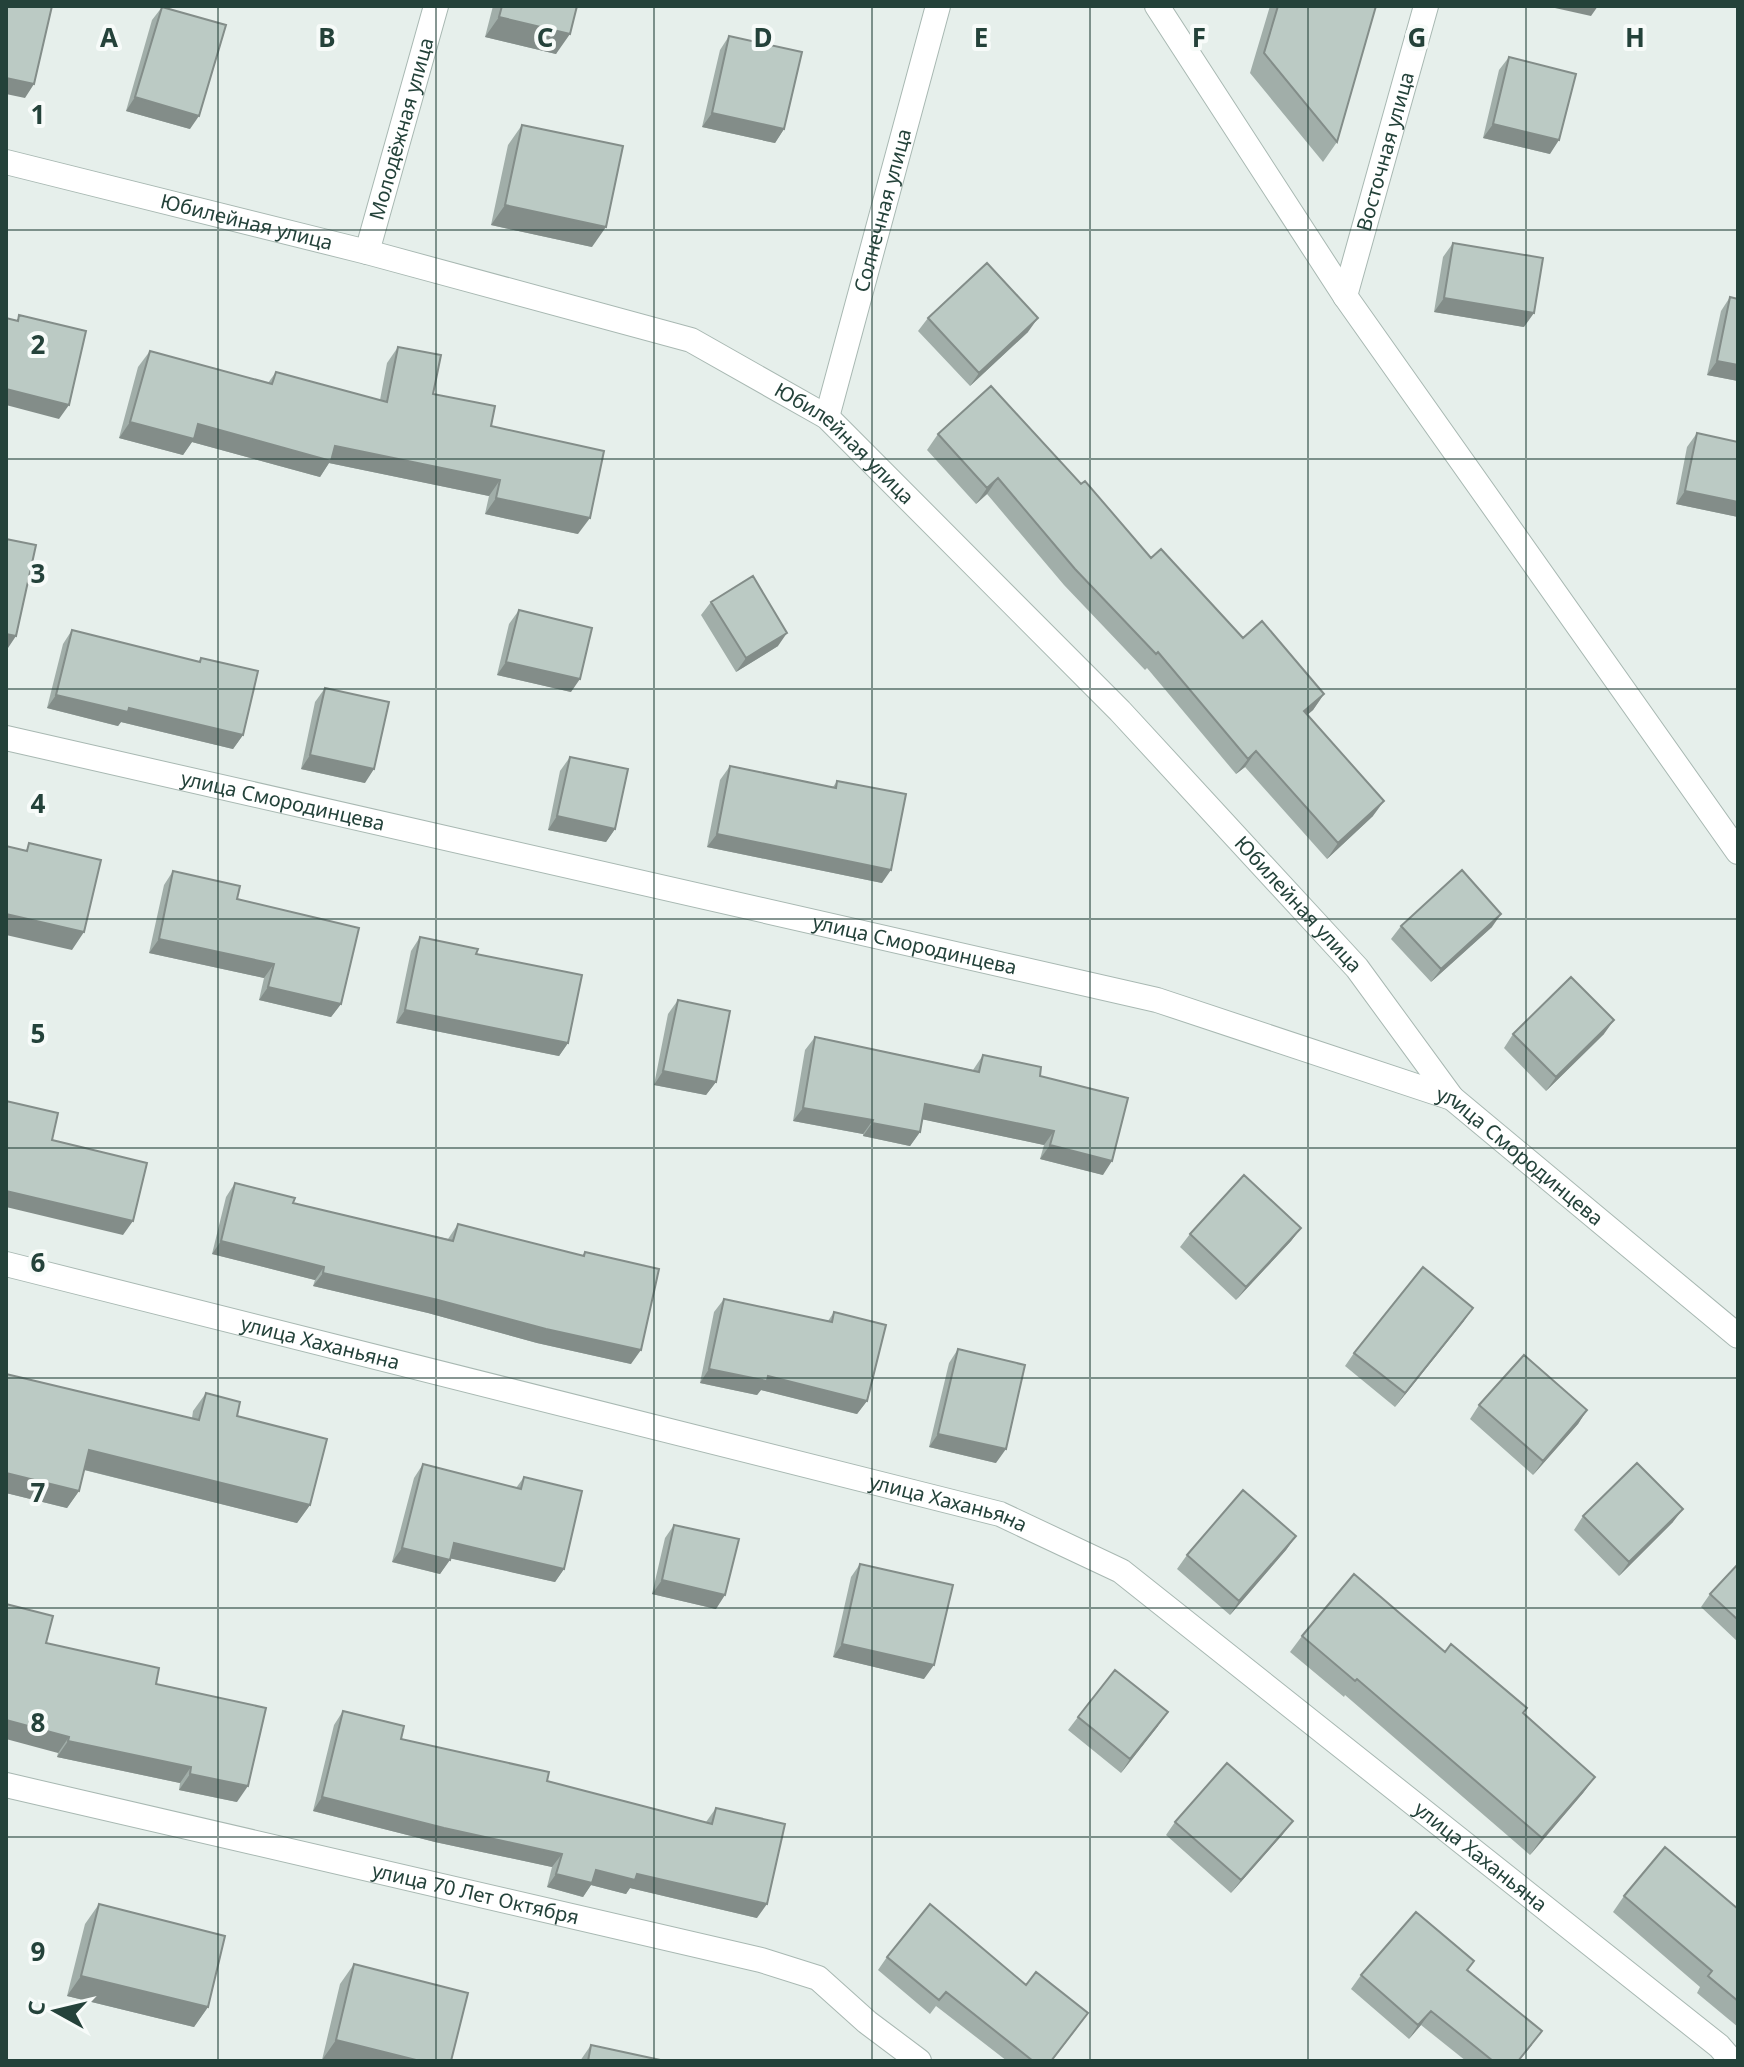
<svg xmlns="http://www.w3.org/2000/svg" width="1744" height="2067" viewBox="0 0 1744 2067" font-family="'Noto Sans',sans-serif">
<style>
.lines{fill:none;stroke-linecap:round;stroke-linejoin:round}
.minor-casing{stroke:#a8b8b2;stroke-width:26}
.minor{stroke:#fff;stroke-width:24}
.wall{fill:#a1aea9}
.shaded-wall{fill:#838d89}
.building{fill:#bbcac4;stroke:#838d89;stroke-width:2}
.grid{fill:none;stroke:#24423a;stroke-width:2;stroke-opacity:0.55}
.labels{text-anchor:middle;stroke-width:8;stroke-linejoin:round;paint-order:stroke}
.street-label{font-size:20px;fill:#24423a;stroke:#f7fbf9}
.grid-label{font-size:26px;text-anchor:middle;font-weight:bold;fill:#24423a;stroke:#f7fbf9;stroke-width:8;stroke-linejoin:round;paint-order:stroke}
</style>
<rect width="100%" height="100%" fill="#e6efeb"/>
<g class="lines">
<!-- minor casing -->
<g class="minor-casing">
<g id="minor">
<path d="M1157,6L1345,296L1738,852"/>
<path id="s1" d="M6,162L367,252L691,340L827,417L1120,711L1357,968L1452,1098"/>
<path id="s2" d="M367,252L436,6"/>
<path id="s3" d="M1345,296L1426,6"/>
<path id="s4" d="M827,417L938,6"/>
<path id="s5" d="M6,738L1157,1000L1452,1098L1738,1336"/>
<path id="s6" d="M6,1264L1000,1514L1121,1571L1719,2046L1732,2061"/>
<path id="s7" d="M6,1785L761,1960L818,1978L867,2022L919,2061"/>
</g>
</g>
<!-- minor -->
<use href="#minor" class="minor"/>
</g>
<!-- wall -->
<path class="wall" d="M493,6H577L556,54L485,37Z
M1270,6H1376L1337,142L1323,162L1250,73Z
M162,7L190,129L126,111L152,20Z
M729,36L784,129L775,143L702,127L720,50Z
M1509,57L1550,154L1483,138L1499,70Z
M522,125L592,247L491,225L508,145Z
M1453,243L1524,327L1434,312L1443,257Z
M1730,297L1738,299V381L1707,375L1721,311Z
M928,318L1028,332L970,386L918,331Z
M398,347L433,394L491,426L578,534L485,514L489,496L329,463L320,477L192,442L183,455L119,438L138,367L150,351L268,383L276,372L380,400L387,363Z
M1697,433L1738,442V517L1676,504L1687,447Z
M938,434L1081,484L1151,558L1243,638L1324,694L1313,710L1307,715L1373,816L1327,859L1245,767L1236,774L1147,668L1145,670L1064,585L987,494L976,504L927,450Z
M711,602L778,646L736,672L701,615Z
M519,610L571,692L497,675L509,624Z
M72,630L199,662L201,658L243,735L233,749L121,722L118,726L47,708L63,644Z
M325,688L365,783L301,769L315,702Z
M570,757L615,829L606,842L548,830L560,771Z
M730,766L833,787L837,781L882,883L707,847L720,780Z
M173,871L237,899L341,1004L331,1017L259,1000L264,978L149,953L164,885Z
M1401,926L1492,927L1431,982L1391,939Z
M420,937L476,954L568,1043L559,1056L396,1023L411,951Z
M678,1000L716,1082L706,1095L654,1085L668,1014Z
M1513,1034H1604L1546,1091L1504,1048Z
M815,1037L973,1070L983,1055L1040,1076L1103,1175L1040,1159L1044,1145L922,1119L920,1132L910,1146L863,1136V1134L793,1121L805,1050Z
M235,1183L293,1203L448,1239L458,1224L582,1256L585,1252L631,1364L537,1343L428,1313L313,1286L315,1280L212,1254L226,1197Z
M1301,1228L1291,1241L1236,1300L1180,1247L1190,1234Z
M724,1299L828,1321L834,1312L867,1401L857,1414L761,1390L757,1395L700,1383L714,1312Z
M1464,1321L1395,1407L1345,1366L1354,1353Z
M958,1349L996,1463L929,1447L949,1363Z
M6,1374L192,1418L193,1411L206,1393L237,1416L310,1505L297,1523L84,1470L79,1491L67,1508L6,1493Z
M1479,1405L1587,1410L1578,1424L1533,1475L1470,1419Z
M423,1464L516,1488L524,1477L564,1569L555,1582L450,1558L440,1574L392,1562L414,1478Z
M1583,1516L1673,1522L1619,1576L1574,1530Z
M674,1525L716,1609L652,1594L665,1538Z
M1296,1536L1286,1550L1230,1615L1177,1569L1187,1555Z
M860,1564L924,1679L833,1657L851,1577Z
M1738,1564V1642L1701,1607L1710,1594Z
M1302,1636L1445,1652L1523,1714L1595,1777L1583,1793L1530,1855L1345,1695L1344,1697L1290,1652Z
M46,1643L156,1684L237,1802L179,1790L180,1783L57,1757L58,1753Z
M343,1711L401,1739L547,1781L706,1822L716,1808L757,1918L630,1888L626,1894L591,1885L583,1897L547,1887L552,1867L435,1842L313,1811L334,1725Z
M1078,1717L1158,1726L1121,1773L1068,1730Z
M1175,1822L1283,1834L1231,1893L1166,1835Z
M1624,1896L1738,1909V2027L1697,1993L1700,1987L1613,1912Z
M99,1904L208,2007L194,2027L67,1996L85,1924Z
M887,1957L1026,1985L1078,2027L1052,2061H1007L936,2006L930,2014L878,1970Z
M1474,1961L1468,1970L1532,2045L1519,2061H1466L1421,2025L1409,2039L1351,1989L1361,1975Z
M354,1964L451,2061L322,2060L340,1984Z
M591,2045L665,2061H580Z"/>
<!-- shaded-wall -->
<path class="shaded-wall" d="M1546,6H1598L1591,16Z
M499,17L570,34L556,54L485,37Z
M6,78L34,84L25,98L6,94Z
M135,97L199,116L190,129L126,111Z
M712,113L784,129L775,143L702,127Z
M1493,124L1559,140L1550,154L1483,138Z
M505,205L606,227L592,247L491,225Z
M1444,298L1534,313L1524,327L1434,312Z
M1038,318L1028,332L970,386L979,373Z
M1717,361L1738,365V381L1707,375Z
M6,389L69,405L59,419L6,405Z
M130,422L198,424L335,446L500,480L489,496L329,463L320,477L192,442L183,455L119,438Z
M998,478L987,494L976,504L987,488Z
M1685,491L1738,502V517L1676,504Z
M496,498L590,518L578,534L485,514Z
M787,633L778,646L736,672L746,658Z
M6,634L16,636L6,651Z
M506,662L580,679L571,692L497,675Z
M1324,694L1313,710L1293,727L1304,711Z
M56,695L129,708L243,735L233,749L121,722L118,726L47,708Z
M1256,751L1245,767L1236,774L1248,759Z
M310,755L374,769L365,783L301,769Z
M1384,801L1373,816L1327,859L1338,843Z
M557,816L615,829L606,842L548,830Z
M717,834L891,870L882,883L707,847Z
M6,914L84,932L72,950L6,935Z
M1501,914L1492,927L1431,982L1441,969Z
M159,939L274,964L264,978L149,953Z
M268,987L341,1004L331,1017L259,1000Z
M405,1010L568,1043L559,1056L396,1023Z
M1614,1020L1604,1034L1546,1091L1556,1077Z
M663,1071L716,1082L706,1095L654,1085Z
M925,1104L1054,1131L1044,1145L916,1118Z
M803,1108L873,1120L863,1134L793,1121Z
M872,1123L920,1132L910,1146L863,1136Z
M1050,1145L1112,1161L1103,1175L1040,1159Z
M6,1191L133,1221L123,1235L6,1207Z
M1301,1228L1291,1241L1236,1300L1246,1287Z
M221,1241L324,1267L315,1280L212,1254Z
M323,1273L438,1300L641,1350L631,1364L537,1343L428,1313L313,1286Z
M1473,1308L1464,1321L1395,1407L1405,1393Z
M709,1369L768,1376L867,1401L857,1414L761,1390L757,1395L700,1383Z
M1587,1410L1578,1424L1533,1475L1543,1461Z
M938,1434L1006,1449L996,1463L929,1447Z
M89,1450L310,1505L297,1523L77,1468Z
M6,1473L79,1491L67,1508L6,1493Z
M1683,1509L1673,1522L1619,1576L1629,1562Z
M1296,1536L1286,1550L1230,1615L1239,1601Z
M454,1543L564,1569L555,1582L444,1557Z
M402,1548L450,1560L440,1574L392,1562Z
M662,1580L725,1595L716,1609L652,1594Z
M842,1644L934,1665L924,1679L833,1657Z
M1168,1712L1158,1726L1121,1773L1130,1759Z
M6,1720L69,1737L58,1753L6,1739Z
M68,1741L191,1767L180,1783L57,1757Z
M190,1774L248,1786L237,1802L179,1790Z
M1595,1777L1583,1793L1530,1855L1542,1838Z
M322,1797L562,1854L552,1867L435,1842L313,1811Z
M1293,1821L1283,1834L1231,1893L1241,1880Z
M596,1870L637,1874L767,1904L757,1918L630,1888L626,1894L591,1885L583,1897L547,1887L556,1874Z
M81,1976L208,2007L194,2027L67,1996Z
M1431,2011L1421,2025L1409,2039L1418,2025Z
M336,2040L420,2061L322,2060Z"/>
<!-- building -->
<path class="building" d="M6,6H52L34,84L6,78Z
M502,6H577L570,34L499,17Z
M1278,6H1376L1337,142L1264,53Z
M162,7L226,25L199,116L135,97Z
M729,36L802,52L784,129L712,113Z
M1509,57L1576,74L1559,140L1493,124Z
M522,125L623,146L606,227L505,205Z
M1453,243L1543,258L1534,313L1444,298Z
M987,263L1038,318L979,373L928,318Z
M1730,297L1738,299V365L1717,361Z
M19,315L86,331L69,405L6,389V318L18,321Z
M398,347L441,355L433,394L495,406L491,426L604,451L590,518L496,498L500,480L335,446L331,461L198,424L194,439L130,422L150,351L272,384L276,372L387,402Z
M991,386L1081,484L1085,481L1151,558L1161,549L1243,638L1262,621L1324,694L1304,711L1384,801L1338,843L1256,751L1248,759L1158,652L1156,654L1075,569L998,478L987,488L938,434Z
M1697,433L1738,442V502L1685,491Z
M6,539L36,545L16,636L6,634Z
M753,576L787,633L746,658L711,602Z
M519,610L592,628L580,679L506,662Z
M72,630L200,662L201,658L258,671L243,735L129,708L128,712L56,695Z
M325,688L389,702L374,769L310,755Z
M570,757L628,769L615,829L557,816Z
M730,766L836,788L837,781L906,794L891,870L717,834Z
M29,843L101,860L84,932L6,914V846L27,851Z
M1462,870L1501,914L1441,969L1401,926Z
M173,871L240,886L237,899L359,928L341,1004L268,987L274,964L159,939Z
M420,937L478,949L476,954L582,975L568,1043L405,1010Z
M1571,977L1614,1020L1556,1077L1513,1034Z
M678,1000L730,1011L716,1082L663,1071Z
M815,1037L979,1072L983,1055L1041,1067L1040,1076L1128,1098L1112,1161L1050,1145L1054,1131L925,1104L920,1132L872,1123L873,1120L803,1108Z
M6,1101L58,1113L52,1140L147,1163L133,1221L6,1191Z
M1244,1175L1301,1228L1246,1287L1190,1234Z
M235,1183L295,1198L293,1203L453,1241L458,1224L584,1256L585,1252L659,1269L641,1350L546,1329L438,1300L323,1273L324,1267L221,1241Z
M1423,1267L1473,1308L1405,1393L1354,1353Z
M724,1299L832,1322L834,1312L886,1325L867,1401L768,1376L767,1381L709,1369Z
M958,1349L1025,1365L1006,1449L938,1434Z
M1524,1355L1587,1410L1543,1461L1479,1405Z
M6,1374L199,1420L206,1393L240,1402L237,1416L327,1439L310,1505L89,1450L79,1491L6,1473Z
M1637,1463L1683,1509L1629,1562L1583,1516Z
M423,1464L521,1489L524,1477L582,1491L564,1569L454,1543L450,1560L402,1548Z
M1243,1490L1296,1536L1239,1601L1187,1555Z
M674,1525L739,1539L725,1595L662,1580Z
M860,1564L953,1585L934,1665L842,1644Z
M1738,1564V1620L1710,1594Z
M1354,1574L1445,1652L1451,1644L1527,1708L1523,1713L1595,1777L1542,1838L1357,1679L1355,1681L1302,1636Z
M6,1604L53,1616L46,1643L159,1668L156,1684L266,1708L248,1786L190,1774L191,1767L68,1741L69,1737L6,1720Z
M1115,1670L1168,1712L1130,1759L1078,1717Z
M343,1711L404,1726L401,1739L549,1772L547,1781L712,1824L716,1808L785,1824L767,1904L637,1874L635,1880L596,1870L592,1883L556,1874L562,1854L444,1828L322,1797Z
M1227,1763L1293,1821L1241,1880L1175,1822Z
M1665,1847L1738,1909V2001L1708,1976L1712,1971L1624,1896Z
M99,1904L225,1936L208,2007L81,1976Z
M930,1904L1026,1985L1036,1972L1088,2013L1051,2061H1033L946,1992L939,2000L887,1957Z
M1416,1912L1474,1961L1467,1970L1542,2031L1518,2061H1493L1431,2011L1418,2025L1361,1975Z
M354,1964L468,1993L451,2061H420L336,2040Z
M591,2045L665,2061H588Z"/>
<!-- grid -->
<path class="grid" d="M218,6V2061M436,6V2061M654,6V2061M872,6V2061M1090,6V2061M1308,6V2061M1526,6V2061M6,230H1738M6,459H1738M6,689H1738M6,919H1738M6,1148H1738M6,1378H1738M6,1608H1738M6,1837H1738"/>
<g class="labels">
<!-- street labels -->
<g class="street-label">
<text dy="7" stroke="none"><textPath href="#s2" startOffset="128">Молодёжная улица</textPath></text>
<text dy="7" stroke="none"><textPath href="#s3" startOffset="150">Восточная улица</textPath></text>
<text dy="7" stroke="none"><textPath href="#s4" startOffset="214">Солнечная улица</textPath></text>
<text dy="7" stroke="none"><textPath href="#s1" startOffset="248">Юбилейная улица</textPath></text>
<text dy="7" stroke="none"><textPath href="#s1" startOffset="894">Юбилейная улица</textPath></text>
<text dy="7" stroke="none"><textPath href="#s5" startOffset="284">улица Смородинцева</textPath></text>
<text dy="7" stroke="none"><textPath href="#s1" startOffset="1542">Юбилейная улица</textPath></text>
<text dy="7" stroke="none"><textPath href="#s5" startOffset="932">улица Смородинцева</textPath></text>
<text dy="7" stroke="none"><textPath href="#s5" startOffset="1580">улица Смородинцева</textPath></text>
<text dy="7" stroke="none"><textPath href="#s6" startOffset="324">улица Хаханьяна</textPath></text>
<text dy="7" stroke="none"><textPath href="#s6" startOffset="972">улица Хаханьяна</textPath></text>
<text dy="7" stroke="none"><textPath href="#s6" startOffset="1618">улица Хаханьяна</textPath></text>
<text dy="7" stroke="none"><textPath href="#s7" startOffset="482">улица 70 Лет Октября</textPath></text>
</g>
</g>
<g class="grid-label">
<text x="109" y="47">A</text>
<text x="327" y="47">B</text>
<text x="545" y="47">C</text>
<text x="763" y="47">D</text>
<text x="981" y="47">E</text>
<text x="1199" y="47">F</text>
<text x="1417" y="47">G</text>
<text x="1635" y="47">H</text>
<text x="38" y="124">1</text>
<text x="38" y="354">2</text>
<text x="38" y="583">3</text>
<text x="38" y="813">4</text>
<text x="38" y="1043">5</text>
<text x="38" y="1272">6</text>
<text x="38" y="1502">7</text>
<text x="38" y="1732">8</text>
<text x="38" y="1961">9</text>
</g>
<!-- border -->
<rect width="1744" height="2067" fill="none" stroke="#24423a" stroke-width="16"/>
<!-- north arrow -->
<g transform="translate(56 2011) rotate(278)" stroke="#f7fbf9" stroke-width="6" paint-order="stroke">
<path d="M0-6L14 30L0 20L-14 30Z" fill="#24423a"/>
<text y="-12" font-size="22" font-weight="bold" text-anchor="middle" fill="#24423a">С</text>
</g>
</svg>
